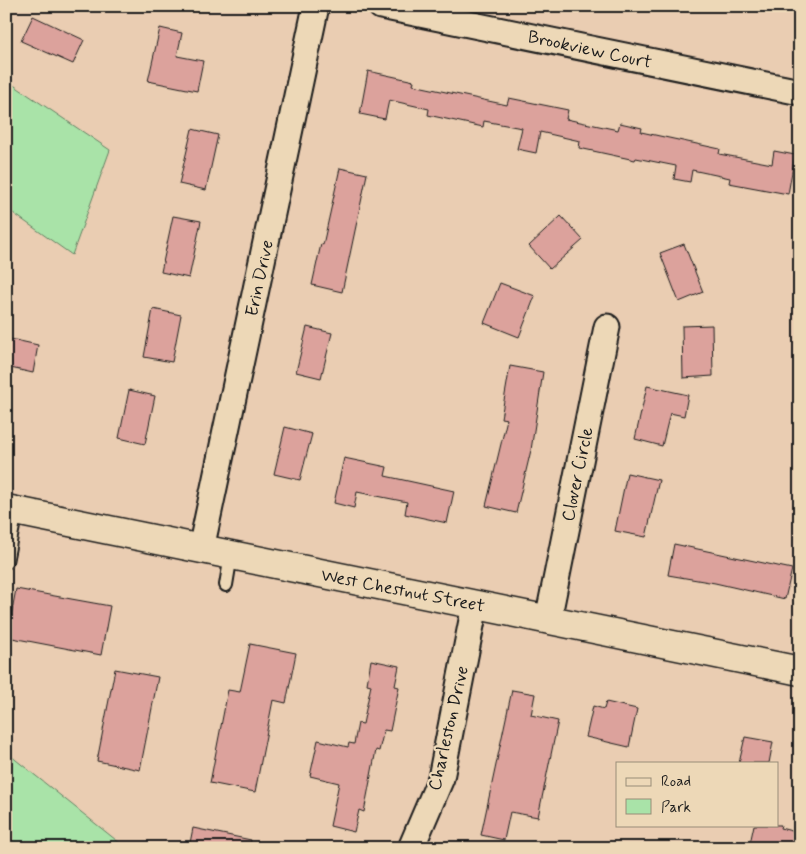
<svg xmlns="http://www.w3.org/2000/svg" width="806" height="854" viewBox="0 0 806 854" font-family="Mynerve,sans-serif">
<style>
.green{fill:#a9e3a8;stroke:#628062}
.building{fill:#dca29c;stroke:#1c1c1c}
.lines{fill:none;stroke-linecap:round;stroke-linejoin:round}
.service-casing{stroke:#1c1c1c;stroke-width:16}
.minor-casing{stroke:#1c1c1c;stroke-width:29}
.secondary-casing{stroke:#1c1c1c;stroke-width:31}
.service{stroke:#edd8b7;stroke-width:12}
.minor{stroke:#edd8b7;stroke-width:25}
.secondary{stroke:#edd8b7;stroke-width:28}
.labels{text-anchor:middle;stroke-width:4.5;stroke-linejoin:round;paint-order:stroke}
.street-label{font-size:18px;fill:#1c1c1c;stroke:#edd8b7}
</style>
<rect width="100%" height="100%" fill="#eacdb2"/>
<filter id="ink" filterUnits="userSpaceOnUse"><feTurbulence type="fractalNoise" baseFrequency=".02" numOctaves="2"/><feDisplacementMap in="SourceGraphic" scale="10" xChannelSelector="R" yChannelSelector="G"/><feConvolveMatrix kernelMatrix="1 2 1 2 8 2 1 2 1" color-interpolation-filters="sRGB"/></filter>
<g filter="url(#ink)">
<!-- green -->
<path class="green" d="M6,80L110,150L72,255L6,208Z
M6,752L126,848H6Z"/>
<!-- building -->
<path class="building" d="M33,16L84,40L73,64L21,41Z
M160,28L182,33L177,56L203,61L197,91L148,81Z
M368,71L414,81L413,85L507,105L509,98L568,110L566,119L618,130L620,123L642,128L641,132L720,149L719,154L772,164L774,151L795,155L788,194L729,183L730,178L692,170L690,182L674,179L676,166L636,158L635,160L579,148L580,141L540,132L536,153L517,149L522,128L484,121L483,127L428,115L429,109L389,100L385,119L360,114Z
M192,129L218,135L206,190L179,184Z
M340,168L367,174L342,292L312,285L321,244L323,245Z
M173,216L201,221L189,278L161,272Z
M561,216L583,240L550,269L529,246Z
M684,244L703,292L679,302L660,253Z
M500,283L535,296L519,337L484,323Z
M153,309L181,315L172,362L144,357Z
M712,325L713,376L683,378L682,326Z
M307,327L332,333L321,378L296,372Z
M6,338L38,345L33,373L6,367Z
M510,366L543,372L531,450L516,513L486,506L507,419L501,418Z
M647,386L688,395L684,416L670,413L662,446L635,439Z
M129,390L155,396L145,444L119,438Z
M285,427L312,434L300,480L274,474Z
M344,458L387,467L385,476L454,491L447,523L405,514L407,502L357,492L354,508L334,503Z
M627,473L659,480L646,537L615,531Z
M674,544L792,569L785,599L715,583L668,575Z
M16,589L110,606L101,655L7,637Z
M250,644L296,653L286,703L273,700L255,792L210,783L228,690L240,692Z
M371,660L399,666L395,686L399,687L390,731L384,730L379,751L376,750L364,812L359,810L354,832L330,826L339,783L310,776L318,740L348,747L349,743L354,744L358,723L363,724L371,685L367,684Z
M115,669L158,677L140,770L97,761Z
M512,690L535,694L531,715L558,721L538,817L510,812L504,840L481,835Z
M606,702L637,709L629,747L586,737L593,706L604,709Z
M745,737L773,742L769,763H739Z
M754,825H781L780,828L800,833V848H749Z
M193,828L251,840L250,848H189Z"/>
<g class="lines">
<!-- service casing -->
<g class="service-casing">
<path id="service" d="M6,562L16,511
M226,585L231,555"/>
</g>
<!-- minor casing -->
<g class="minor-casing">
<path id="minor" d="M381,6L800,92
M201,549L316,6
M548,620L607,327
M411,848L441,778L475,605"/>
</g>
<!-- secondary casing -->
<g class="secondary-casing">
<path id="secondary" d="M6,509L800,671"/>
</g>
<!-- service -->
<use href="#service" class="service"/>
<!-- minor -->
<use href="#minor" class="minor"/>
<!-- secondary -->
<use href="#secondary" class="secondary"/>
</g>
</g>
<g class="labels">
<!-- street labels -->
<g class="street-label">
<text transform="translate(590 49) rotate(12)" y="6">Brookview Court</text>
<text transform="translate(259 278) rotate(-78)" y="6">Erin Drive</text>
<text transform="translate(577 474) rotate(-78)" y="6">Clover Circle</text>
<text transform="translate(403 590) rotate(11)" y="6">West Chestnut Street</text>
<text transform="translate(448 728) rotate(-77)" y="6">Charleston Drive</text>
</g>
</g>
<!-- margin -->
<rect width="806" height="854" fill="none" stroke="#edd8b7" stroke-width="25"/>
<rect x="12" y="12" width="781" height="829" fill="none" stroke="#1c1c1c" stroke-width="2" filter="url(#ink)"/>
<!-- legend -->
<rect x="616" y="762" width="162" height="65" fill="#edd8b7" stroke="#998d79"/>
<rect x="626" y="778" width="25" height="8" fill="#edd8b7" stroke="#998d79"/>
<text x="661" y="786" font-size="15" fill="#1c1c1c">Road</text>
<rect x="626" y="799" width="25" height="15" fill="#a9e3a8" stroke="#998d79"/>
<text x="661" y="812" font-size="15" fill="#1c1c1c">Park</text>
</svg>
